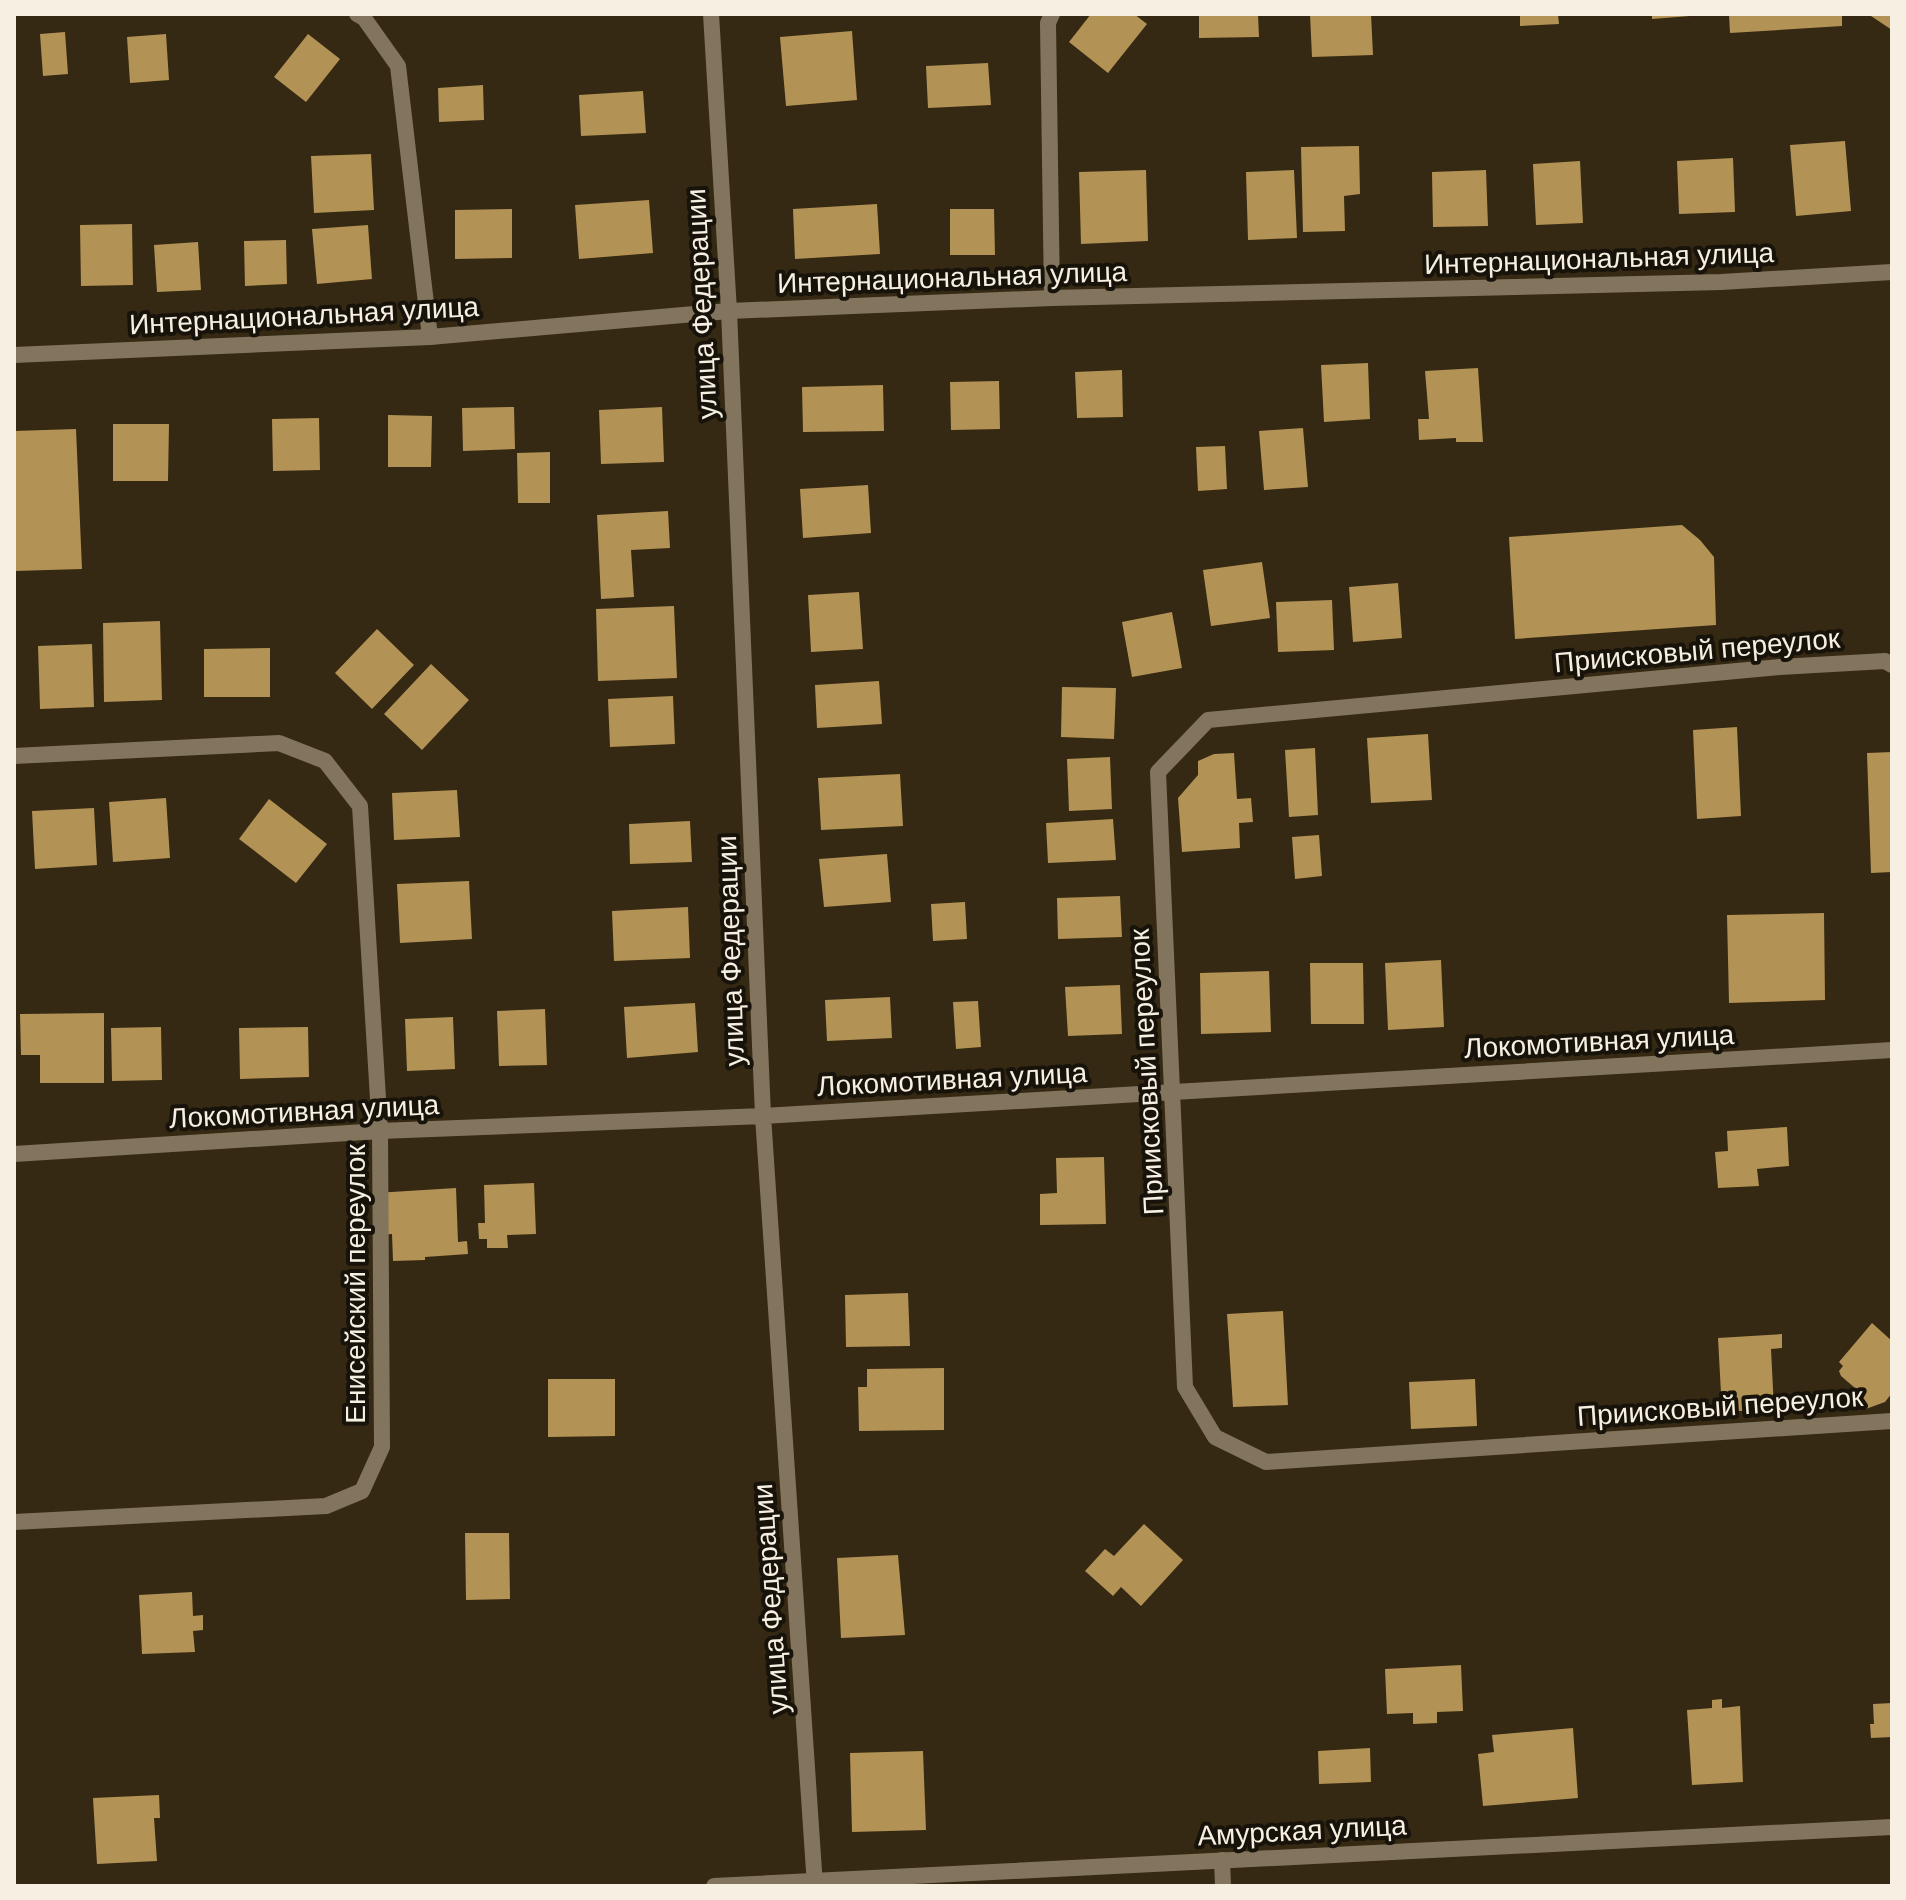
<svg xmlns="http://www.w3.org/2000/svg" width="1906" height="1900" viewBox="0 0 1906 1900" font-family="'DM Sans',sans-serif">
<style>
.building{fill:#b39255}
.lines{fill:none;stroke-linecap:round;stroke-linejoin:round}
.minor{stroke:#83755d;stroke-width:16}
.tertiary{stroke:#83755d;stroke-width:16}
.labels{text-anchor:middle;stroke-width:8;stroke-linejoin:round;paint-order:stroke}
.street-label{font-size:28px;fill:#f7efe2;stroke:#18130a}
</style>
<rect width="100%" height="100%" fill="#352913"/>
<!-- building -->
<path class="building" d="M1091,14H1134L1147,24L1108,73L1069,42Z
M1199,14H1258L1259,37L1199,38Z
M1310,14H1371L1373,55L1312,57Z
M1520,14H1558L1559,24L1520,26Z
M1652,14H1690V16L1652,19Z
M1729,14H1842V26L1730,33Z
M1868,14H1892V30Z
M852,31L857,100L786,106L780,37Z
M65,32L68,74L43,76L40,34Z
M166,34L169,80L130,83L127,37Z
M308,34L340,59L306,102L274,77Z
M988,63L991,105L928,108L926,66Z
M483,85L484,120L439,122L438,88Z
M643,91L646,133L581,136L579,95Z
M1845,141L1851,211L1796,216L1790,145Z
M1359,146L1360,194L1344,196L1345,231L1303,232L1301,147Z
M371,154L374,210L314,213L311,156Z
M1733,158L1735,212L1679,214L1677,161Z
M1580,161L1583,223L1536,225L1533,164Z
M1146,170L1148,241L1081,244L1079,172Z
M1294,170L1297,238L1248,240L1246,172Z
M1486,170L1488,226L1433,227L1432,172Z
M649,200L653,253L579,259L575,205Z
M877,204L880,254L795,259L793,209Z
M512,209V258L455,259V210Z
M950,209H994L995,255H950Z
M132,224L133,285L81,286L80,225Z
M368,225L372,279L317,284L312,229Z
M286,240L287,284L245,286L244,241Z
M198,242L201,290L157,292L154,245Z
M1368,363L1370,419L1324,422L1321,365Z
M1478,368L1483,442H1456V438L1419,440L1418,419H1429L1425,371Z
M1122,370L1123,417L1077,418L1075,372Z
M999,381L1000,429L951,430L950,382Z
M883,385L884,431L803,432L802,387Z
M514,407L515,449L463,451L462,408Z
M662,407L664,462L601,464L599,410Z
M388,415L432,416L431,467H388Z
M319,418L320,470L273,471L272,419Z
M113,424H169L168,481H113Z
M1303,428L1308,487L1264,490L1259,431Z
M76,429L82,569L14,571V431Z
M1225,446L1227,489L1198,491L1196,447Z
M550,452V503H518L517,453Z
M868,485L871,533L803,538L800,489Z
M668,511L670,548L631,550L634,597L601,599L597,515Z
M1682,525L1700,540L1714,557L1716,625L1515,639L1509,537Z
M1262,562L1270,618L1211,626L1203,570Z
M1398,583L1402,638L1353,642L1349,587Z
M859,592L863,649L811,652L808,595Z
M1332,600L1334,650L1278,652L1276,602Z
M674,606L677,678L598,681L596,609Z
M1172,612L1182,668L1132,677L1122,622Z
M160,621L162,700L104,702L103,623Z
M377,629L414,665L372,709L335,673Z
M92,644L94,707L40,709L38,646Z
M270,648V697H204V649Z
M431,664L469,700L422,750L384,714Z
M879,681L882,724L817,728L815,685Z
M1062,687L1116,688L1114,739L1061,737Z
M673,696L675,744L610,747L608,699Z
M1737,727L1741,816L1697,819L1693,730Z
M1428,734L1432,800L1371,803L1367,738Z
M1315,748L1318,815L1289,817L1285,750Z
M1892,752V872L1871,873L1867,753Z
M1234,753L1237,799L1251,798L1253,822L1239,823L1240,848L1182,852L1178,798L1198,775V761L1214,754Z
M1110,757L1112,809L1069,811L1067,759Z
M900,774L903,826L821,830L818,778Z
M457,790L460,837L394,840L392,793Z
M166,798L170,858L113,862L109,802Z
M269,799L327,844L296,883L239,839Z
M94,808L97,865L35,869L32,811Z
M1113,819L1116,860L1048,863L1046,823Z
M690,821L692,862L630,864L629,824Z
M1319,835L1322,876L1295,879L1292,837Z
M887,854L891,902L824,907L819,859Z
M469,881L472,939L400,943L397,884Z
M1120,896L1122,937L1058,939L1057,898Z
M965,902L967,939L933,941L931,904Z
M688,907L690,958L614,961L612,911Z
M1824,913L1825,1000L1729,1003L1727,915Z
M1441,960L1444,1027L1388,1030L1385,963Z
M1310,963H1363L1364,1024H1311Z
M1269,971L1271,1032L1201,1034L1200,973Z
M1120,985L1122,1034L1068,1036L1065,987Z
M890,997L892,1038L827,1041L825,1000Z
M978,1001L981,1047L956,1049L953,1002Z
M695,1003L698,1052L627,1058L624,1007Z
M545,1009L547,1065L499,1066L497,1011Z
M104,1013V1083H40V1055H21L20,1014Z
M453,1017L455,1069L407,1071L405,1019Z
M161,1027L162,1080L112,1081L111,1028Z
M308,1027L309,1077L240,1079L239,1028Z
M1787,1127L1789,1166L1757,1169L1759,1186L1718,1188L1715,1152L1728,1151L1727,1131Z
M1104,1157L1106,1224L1040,1225V1194L1057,1193L1056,1158Z
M534,1183L536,1234L507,1235L508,1248H487V1239H479L478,1223H485L484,1185Z
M456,1188L458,1242L467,1241L468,1254L425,1257V1260L393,1261L392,1234L377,1235L375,1193Z
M908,1293L910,1346L846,1347L845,1295Z
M1283,1311L1288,1405L1233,1407L1227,1314Z
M1872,1323L1892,1341V1393L1885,1402L1863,1410L1848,1397L1855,1388L1841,1376L1839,1371L1843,1366L1839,1362Z
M1782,1334V1348L1771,1349L1774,1409L1722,1412L1718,1338Z
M944,1368V1430L859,1431L858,1387H867V1369Z
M548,1379H615V1436L548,1437Z
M1475,1379L1477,1426L1411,1429L1409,1382Z
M1144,1524L1183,1560L1141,1606L1121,1587L1113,1596L1085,1571L1105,1549L1114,1556Z
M465,1533H509L510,1599L466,1600Z
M898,1555L905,1635L841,1638L837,1558Z
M192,1592L193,1616L203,1615V1630L193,1631L195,1652L142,1654L139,1595Z
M1461,1665L1463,1711L1437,1712V1723L1413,1724V1713L1387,1714L1385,1669Z
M1722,1699V1708L1740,1706L1743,1782L1692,1785L1687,1710L1712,1708V1700Z
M1892,1703V1737L1871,1738L1870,1724H1874L1873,1704Z
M1573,1728L1578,1798L1483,1806L1478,1754L1494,1752L1492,1735Z
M1370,1748L1371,1782L1319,1784L1318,1751Z
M923,1751L926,1830L852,1832L850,1753Z
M159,1795L160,1818H154L157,1861L97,1864L93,1798Z"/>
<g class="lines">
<!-- minor -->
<path class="minor" d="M357,14L364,18L398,66L430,337
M711,14L729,311L763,1116L815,1886
M1052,14L1048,23L1052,298
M1892,665L1885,661L1780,667L1208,720L1158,772L1185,1387L1215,1437L1266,1462L1892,1421
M14,756L279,743L325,761L360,806L380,1131L382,1447L362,1491L326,1506L14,1522
M14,1154L380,1131L763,1116L1892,1050
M1222,1860L1223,1886"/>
<!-- tertiary -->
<path class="tertiary" d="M14,355L430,337L729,311L1052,298L1721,282L1892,272
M714,1886L1892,1827"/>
</g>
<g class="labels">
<!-- street labels -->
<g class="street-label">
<text transform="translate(1599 258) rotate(-2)" y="10">Интернациональная улица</text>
<text transform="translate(952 277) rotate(-2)" y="10">Интернациональная улица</text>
<text transform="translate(701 304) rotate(-93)" y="10">улица Федерации</text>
<text transform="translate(304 315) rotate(-3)" y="10">Интернациональная улица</text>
<text transform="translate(1697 650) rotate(-5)" y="10">Приисковый переулок</text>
<text transform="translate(730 951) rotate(-92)" y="10">улица Федерации</text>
<text transform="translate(1599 1041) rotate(-3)" y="10">Локомотивная улица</text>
<text transform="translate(1146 1072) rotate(-93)" y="10">Приисковый переулок</text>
<text transform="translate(952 1079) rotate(-3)" y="10">Локомотивная улица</text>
<text transform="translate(304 1111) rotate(-3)" y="10">Локомотивная улица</text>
<text transform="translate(355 1284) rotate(-90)" y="10">Енисейский переулок</text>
<text transform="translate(1720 1406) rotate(-4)" y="10">Приисковый переулок</text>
<text transform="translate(770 1599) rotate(-94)" y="10">улица Федерации</text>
<text transform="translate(1302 1830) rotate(-3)" y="10">Амурская улица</text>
</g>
</g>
<!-- border -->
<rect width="1906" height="1900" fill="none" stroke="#f7efe2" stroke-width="32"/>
</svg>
